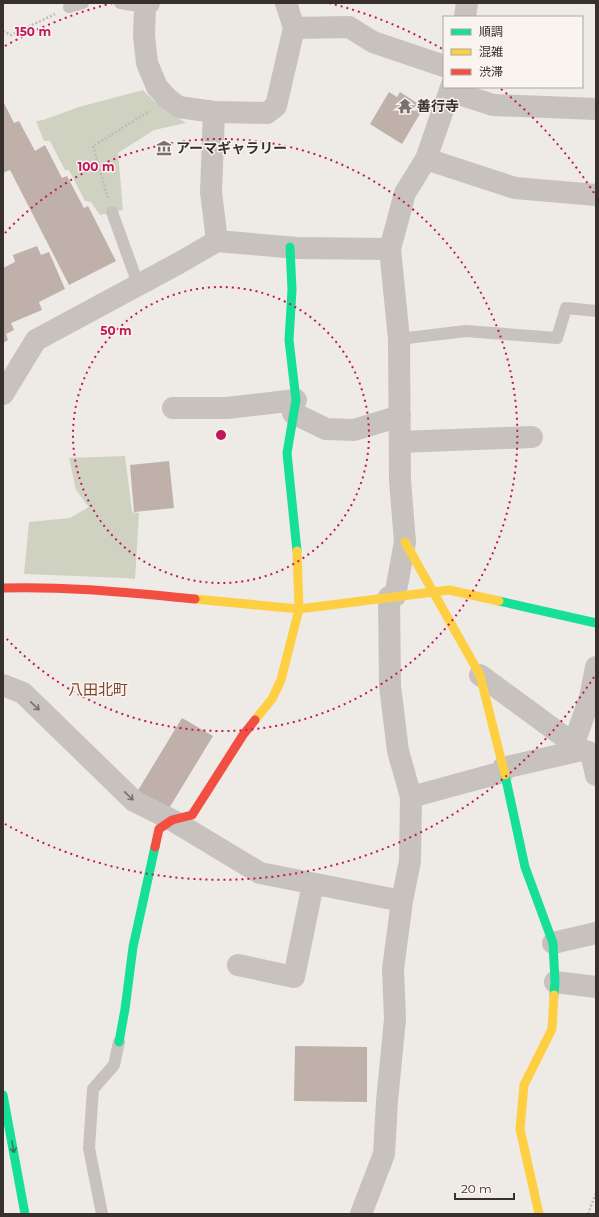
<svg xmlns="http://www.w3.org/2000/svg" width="599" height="1217" viewBox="0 0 599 1217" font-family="Montserrat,'Noto Sans JP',sans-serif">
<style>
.green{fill:#cfd2c1}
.building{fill:#bfb0aa}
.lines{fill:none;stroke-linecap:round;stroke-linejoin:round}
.path{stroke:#c0bbb6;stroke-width:2.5;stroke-dasharray:2 2;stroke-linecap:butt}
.lane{stroke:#c7c2be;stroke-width:12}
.street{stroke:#c7c2be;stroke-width:22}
.fast{stroke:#16e098;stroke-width:9}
.slow{stroke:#ffcf43;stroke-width:9}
.jam{stroke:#f24e42;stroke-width:9}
.oneway{stroke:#78726e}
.oneway2{stroke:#297f5d}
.ring{fill:none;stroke:#c2185b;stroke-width:2;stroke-dasharray:2 4}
.labels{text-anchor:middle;stroke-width:3;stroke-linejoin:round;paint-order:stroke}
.poi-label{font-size:14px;font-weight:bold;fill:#38302c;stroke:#f9f4ee;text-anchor:start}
.neighbourhood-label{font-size:15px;fill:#7f432e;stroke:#f9f4ee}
.centre{fill:#c2185b;stroke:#f9f4ee;stroke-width:2}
.ring-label{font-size:12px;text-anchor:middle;font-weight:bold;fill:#c2185b;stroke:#f9f4ee;stroke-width:3;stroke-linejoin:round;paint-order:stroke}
</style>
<rect width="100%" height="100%" fill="#eeeae6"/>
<!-- green -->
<path class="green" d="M143,90C155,104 170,113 186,123L154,130L118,153L123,210L100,215L91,202L85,201L69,170H65L50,141H44L36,121L43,120L79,107Z
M125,456L132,512L139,513L135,579L125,578L24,574L29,522L70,518L89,507L76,490L69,458Z"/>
<!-- building -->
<path class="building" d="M389,92L397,97L400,92L417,103L414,108L421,112L402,144L370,124Z
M3,101L14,123L19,121L35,151L45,145L62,178L67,176L84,208L88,206L116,261L69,285L10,170L3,173Z
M37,246L41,255L49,252L65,289L39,302L42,310L11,323L14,330L6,334L8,340L3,343V268L15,262L13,255Z
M169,461L174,508L134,512L130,465Z
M182,718L213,736L168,810L137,792Z
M295,1046L367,1047V1102L294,1101Z"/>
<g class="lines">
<!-- path -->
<path class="path" d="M3,31L11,35L55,14
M108,198L93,146L150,111
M588,1214L596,1193"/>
<!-- lane -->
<path class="lane" d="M120,3L145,7
M69,7L83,3
M112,212L138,284
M399,339L466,331L557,338L566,308L596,311
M102,1214L89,1148L93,1089L114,1065L119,1042"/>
<!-- street -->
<path class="street" d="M149,3L145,7L144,36L147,63L157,87L167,98L179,107L214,112L267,113L276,106L294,28
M286,3L294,28L349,27L373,42L444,66
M465,17L467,3
M450,91L493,105L596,109
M426,159L515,188L596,195
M217,241L297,248L390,249
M3,394L36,340L179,263L217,241L211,192L214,112
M173,408H227L296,400
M293,413L326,429L354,430L400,416
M400,442L532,437
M395,596L405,542L400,480L399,339L390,249L405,193L426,159L451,87
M480,675L582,750
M3,685L23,693L134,801L172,820L260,873L402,901
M574,743L590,698L596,667
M591,753L596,775
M503,768L582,750L591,753
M411,797L503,772
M553,943L596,933
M238,965L294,977L313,884
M555,982L596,987
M361,1214L384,1154L387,1101L395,1019L393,969L402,901L410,861L411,797L398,751L390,686L389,597"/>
<!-- fast -->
<path class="fast" d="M290,247L292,290L289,340L296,400L287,453L297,551
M499,601L596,623
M505,775L525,867L553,943L555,982L554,995
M119,1042L125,1009L133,947L155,847
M3,1095L25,1214"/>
<!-- slow -->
<path class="slow" d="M405,542L480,675L505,775
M195,599L299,609L449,590L499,601
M255,720L272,699L281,680L299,609L297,551
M539,1214L520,1129L524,1085L552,1029L554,995"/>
<!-- jam -->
<path class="jam" d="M3,588C67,586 131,593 195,599
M155,847L159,829L172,820L192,815L243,735L255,720"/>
</g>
<!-- one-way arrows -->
<defs><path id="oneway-shaft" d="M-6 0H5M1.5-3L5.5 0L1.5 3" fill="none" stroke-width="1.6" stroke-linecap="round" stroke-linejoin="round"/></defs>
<g class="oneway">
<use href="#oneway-shaft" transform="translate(35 706) rotate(44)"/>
<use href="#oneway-shaft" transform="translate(129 796) rotate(44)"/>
</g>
<use class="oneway2" href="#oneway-shaft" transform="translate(13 1147) rotate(79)"/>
<!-- distance rings -->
<g class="ring">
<circle cx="221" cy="435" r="148"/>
<path d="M5 233A296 296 0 1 1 5 637"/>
<path d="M594 677A445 445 0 0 1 5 824M5 46A445 445 0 0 1 113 3M329 3A445 445 0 0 1 444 50M501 89A445 445 0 0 1 594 193"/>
</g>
<!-- icons -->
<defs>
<g id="temple-bare" transform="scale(1.2)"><path d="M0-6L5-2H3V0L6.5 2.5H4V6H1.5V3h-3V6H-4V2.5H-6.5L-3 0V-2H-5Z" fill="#78716d" stroke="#f9f4ee" stroke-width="2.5" paint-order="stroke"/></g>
<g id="museum-bare" transform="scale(1.2)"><path d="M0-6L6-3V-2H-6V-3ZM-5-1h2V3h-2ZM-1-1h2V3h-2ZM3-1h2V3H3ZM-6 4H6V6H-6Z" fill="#78716d" stroke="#f9f4ee" stroke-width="2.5" paint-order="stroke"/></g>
</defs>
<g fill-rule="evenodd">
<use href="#temple-bare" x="405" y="106"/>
<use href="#museum-bare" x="164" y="148"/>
</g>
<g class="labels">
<!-- poi labels -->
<g class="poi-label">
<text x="417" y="111">善行寺</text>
<text x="176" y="153">アーマギャラリー</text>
</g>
<!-- neighbourhood labels -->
<g class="neighbourhood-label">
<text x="98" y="695">八田北町</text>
</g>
</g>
<circle cx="221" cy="435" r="6" class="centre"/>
<g class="ring-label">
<text x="33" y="36">150 m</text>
<text x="96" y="171">100 m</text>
<text x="116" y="335">50 m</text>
</g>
<!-- border -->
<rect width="599" height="1217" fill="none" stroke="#38302c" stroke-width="8"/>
<!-- legend -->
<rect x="443" y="16" width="140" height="72" fill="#f9f4ee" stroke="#aca6a0"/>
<rect x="451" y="29" width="20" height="6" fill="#16e098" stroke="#aca6a0"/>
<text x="479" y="36" font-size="12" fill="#38302c">順調</text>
<rect x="451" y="49" width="20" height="6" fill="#ffcf43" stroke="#aca6a0"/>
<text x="479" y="56" font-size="12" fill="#38302c">混雑</text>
<rect x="451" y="69" width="20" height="6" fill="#f24e42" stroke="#aca6a0"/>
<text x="479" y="76" font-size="12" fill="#38302c">渋滞</text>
<!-- scale -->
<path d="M455 1193v6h59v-6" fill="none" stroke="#38302c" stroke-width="2"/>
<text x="461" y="1193" font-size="12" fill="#38302c" stroke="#f9f4ee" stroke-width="3" paint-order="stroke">20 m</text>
</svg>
